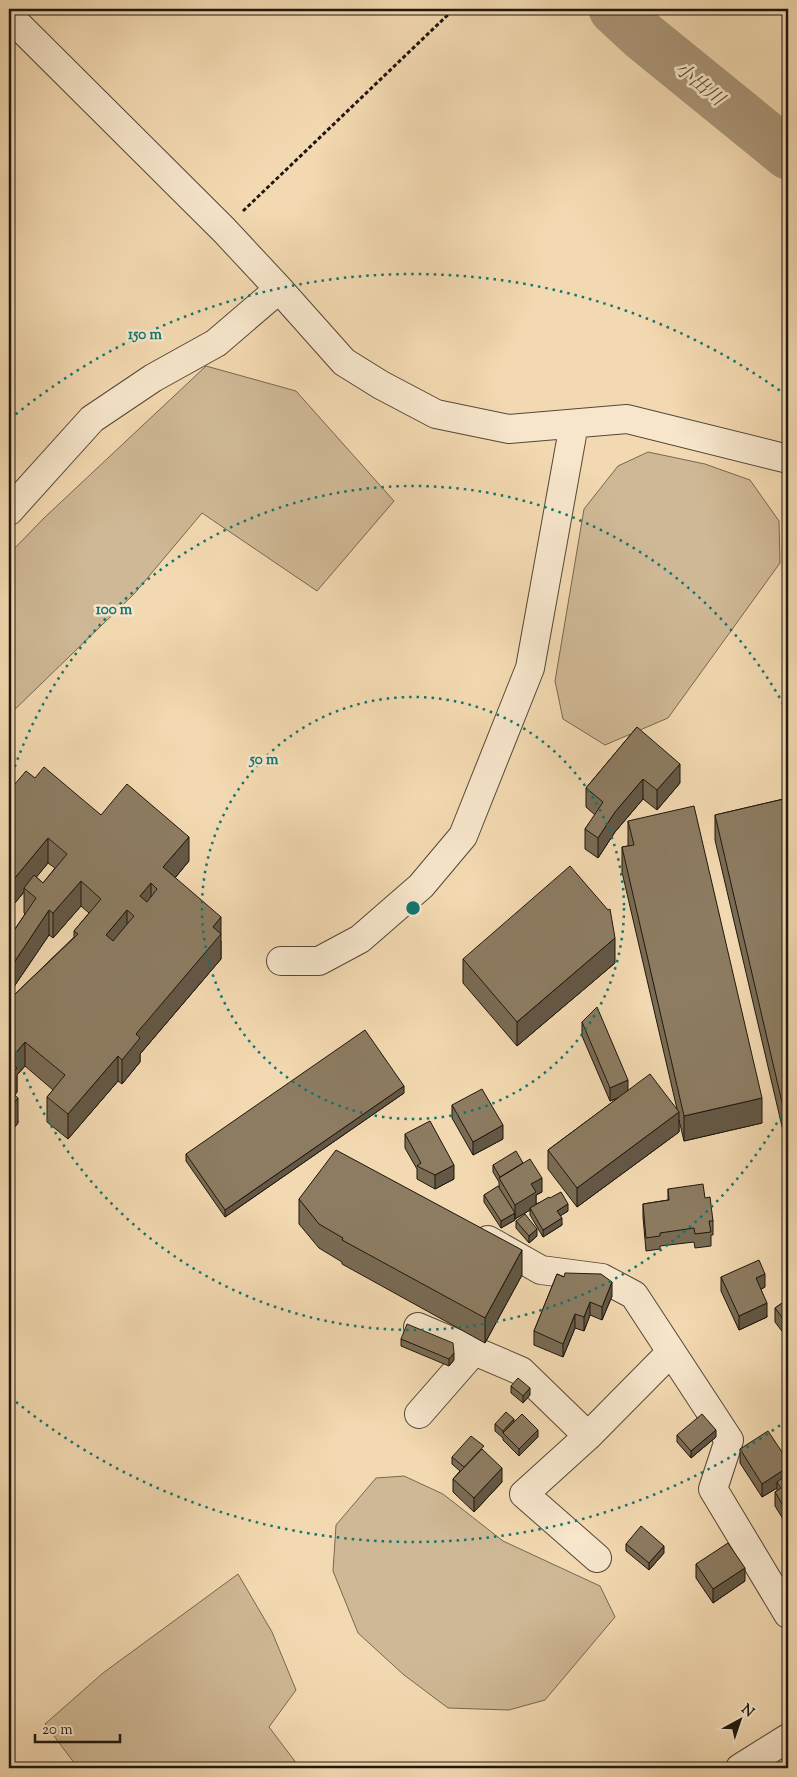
<svg xmlns="http://www.w3.org/2000/svg" width="797" height="1777" viewBox="0 0 797 1777" font-family="'Sorts Mill Goudy','Noto Serif JP',serif">
<style>
.green{fill:#cfb895;stroke:#766851}
.lines{fill:none;stroke-linecap:round;stroke-linejoin:round}
.river{stroke:#ab9779;stroke-width:51}
.minor-casing{stroke:#534836;stroke-width:30}
.path{stroke:#1e170d;stroke-width:3;stroke-dasharray:4 2.5;stroke-linecap:butt}
.minor{stroke:#f7e6cc;stroke-width:28}
.wall{fill:#796b54;stroke:#1e170d;fill-rule:evenodd}
.shaded-wall{fill:#635745;stroke:#1e170d}
.building{fill:#8d7c62;stroke:#1e170d;fill-rule:evenodd}
.ring{fill:none;stroke:#0f766e;stroke-width:2.5;stroke-dasharray:2.5 5}
.labels{text-anchor:middle;stroke-width:5;stroke-linejoin:round;paint-order:stroke}
.water-label{font-size:19px;font-style:italic;fill:#564a38;stroke:#f7e6cc}
.centre{fill:#0f766e;stroke:#f7e6cc;stroke-width:2.5}
.ring-label{font-size:15px;text-anchor:middle;font-weight:bold;fill:#0f766e;stroke:#f7e6cc;stroke-width:5;stroke-linejoin:round;paint-order:stroke}
</style>
<rect width="100%" height="100%" fill="#f3d9b1"/>
<filter id="stains"><feTurbulence type="fractalNoise" baseFrequency=".004" numOctaves="4"/><feColorMatrix values="0 0 0 0 .2 0 0 0 0 .09 0 0 0 0 .02 0 0 0 .5 -.17"/></filter>
<radialGradient id="worn" r=".72"><stop offset=".6" stop-color="#630" stop-opacity="0"/><stop offset="1" stop-color="#630" stop-opacity=".3"/></radialGradient>
<!-- green -->
<path class="green" d="M206,366L296,391L394,501L317,591L202,513L134,594L9,715V554L44,518Z
M648,452L705,464L750,480L779,521L780,563L668,718L605,745L563,719L555,681L584,509L618,466Z
M404,1476L443,1494L503,1541L600,1586L615,1617L545,1700L509,1710L448,1708L404,1675L358,1633L333,1571L336,1525L376,1478Z
M238,1574L272,1632L296,1690L269,1727L300,1768H78L45,1724L103,1673Z"/>
<g class="lines">
<!-- river -->
<path class="river" d="M614,9L643,36L788,154"/>
<!-- minor casing -->
<g class="minor-casing">
<path id="minor" d="M9,16L224,230L279,289L344,362L381,385L436,414L509,429L627,419L788,459
M9,511L92,419L153,378L216,343L279,289
M281,961H319L360,939L421,886L463,836L530,668L574,424
M488,1240L541,1270L602,1278L634,1295L729,1440L713,1489L788,1614
M418,1327L521,1371L588,1436
M419,1414L474,1351
M597,1558L524,1494L588,1436L671,1352
M740,1768L788,1738"/>
</g>
<!-- path -->
<path class="path" d="M243,211L454,9"/>
<!-- minor -->
<use href="#minor" class="minor"/>
</g>
<!-- wall -->
<path class="wall" d="M637,727L680,783L657,810L643,799L615,832L598,858L585,849V829L595,815L586,807V788Z
M35,778L101,815L189,861L175,878L221,941V959L140,1054V1062L122,1084L118,1081L68,1139L47,1122V1097L53,1090L25,1066L17,1075V1092L15,1095L18,1123L9,1134V938L25,914L24,913V892L9,910ZM48,863L55,868L43,883L36,877ZM81,906L89,913L74,931V937L12,997L9,994L49,935L53,938Z
M788,798V1152L715,840V815Z
M628,821L762,1123L684,1141L679,1120V1132L577,1207L548,1169V1150L618,1098L610,1101L582,1036V1022L628,1090L677,1109L622,872V847L628,846Z
M463,959L615,963L517,1046L463,983Z
M404,1093L225,1217L186,1161V1154Z
M452,1105L503,1139L473,1155L452,1118Z
M405,1134L454,1179L435,1189L417,1179V1169L405,1148Z
M523,1164L542,1192L536,1195V1204L550,1198L568,1211L560,1216L562,1225L543,1237L530,1215V1210L515,1219V1217V1220L501,1228L484,1202V1195L499,1187V1182L493,1172V1165Z
M668,1189L705,1198L713,1221V1235H711V1246L695,1248L694,1242L660,1246V1249L646,1251L643,1217V1204L668,1200Z
M299,1199L522,1275L485,1343L342,1264V1262L319,1248L299,1224Z
M516,1221L537,1236L529,1243L516,1228Z
M557,1274L612,1296L602,1320L590,1315L584,1331L575,1328L563,1357L534,1345V1331Z
M721,1277L765,1287L761,1289L767,1317L739,1330L721,1291Z
M788,1299V1339L775,1322V1308Z
M401,1339L454,1360L449,1366L401,1346Z
M511,1386L530,1395L523,1403L511,1393Z
M514,1422L538,1437L519,1456L503,1440V1438L495,1431V1424Z
M677,1435L716,1437L691,1458L677,1442Z
M740,1449L788,1461V1527L775,1506V1492L777,1491V1488L762,1497L740,1463Z
M484,1451L502,1482L474,1512L453,1492V1479L460,1471L452,1464V1457Z
M626,1544L664,1553L649,1570L626,1551Z
M696,1564L745,1581L713,1603L696,1578Z"/>
<!-- shaded-wall -->
<path class="shaded-wall" d="M680,764V783L657,810V790Z
M643,779V799L615,832L598,858V838L615,812Z
M189,837V861L163,892V867Z
M48,838V863L26,890L24,888V892L9,910V885Z
M81,881V906L53,938V913Z
M151,883V908L140,896Z
M49,910V935L9,994V970Z
M127,910V935L106,960V935Z
M221,917V959L140,1054V1062L122,1084V1060L136,1034L213,927Z
M615,938V963L517,1046V1022Z
M25,1042V1066L17,1075V1092L9,1102V1061Z
M118,1056V1081L68,1139V1114Z
M628,1080V1094L610,1101V1088Z
M404,1086V1093L225,1217V1210Z
M18,1098V1123L9,1134V1109Z
M762,1098V1123L684,1141V1116Z
M679,1112V1132L577,1207V1188Z
M503,1125V1139L473,1155V1142Z
M454,1165V1179L435,1189V1175Z
M542,1178V1192L536,1195V1206L530,1208V1210L515,1219V1205L531,1184Z
M568,1204V1211L557,1218V1211Z
M515,1213V1220L501,1228V1221Z
M562,1218V1225L543,1237V1230Z
M537,1229V1236L529,1243V1236Z
M522,1250V1275L485,1343V1318Z
M765,1274V1287L756,1292V1278Z
M612,1282V1296L602,1320V1307Z
M590,1302V1315L584,1331V1317Z
M767,1303V1317L739,1330V1316Z
M575,1314V1328L563,1357V1344Z
M454,1353V1360L449,1366V1359Z
M530,1388V1395L523,1403V1396Z
M514,1419V1426L503,1433V1431Z
M538,1430V1437L519,1456V1449Z
M716,1430V1437L691,1458V1451Z
M788,1467V1481L777,1482V1488L762,1497V1484Z
M502,1468V1482L474,1512V1498Z
M664,1546V1553L649,1570V1563Z
M745,1568V1581L713,1603V1589Z"/>
<!-- building -->
<path class="building" d="M637,727L680,764L657,790L643,779L615,812L598,838L585,829L603,802L586,788Z
M44,767L101,815L127,784L189,837L163,867L221,917L213,927L221,934L136,1034L140,1038L122,1060L118,1056L68,1114L47,1097L65,1075L25,1042L9,1061L17,1068L9,1078V994L12,997L78,934L74,931L101,899L81,881L53,913L49,910L9,970V938L36,898L24,888L34,875L43,883L67,854L48,838L9,885V791L26,771L35,778ZM151,883L157,889L147,902L140,896ZM127,910L134,916L113,941L106,935Z
M788,798V1128L715,815Z
M694,806L762,1098L684,1116L622,847L634,845L628,821Z
M570,866L608,910L610,909L615,938L517,1022L463,959Z
M597,1007L628,1080L610,1088L582,1022Z
M365,1030L404,1086L225,1210L186,1154Z
M650,1074L679,1112L577,1188L548,1150Z
M482,1089L503,1125L473,1142L452,1105Z
M9,1090L18,1098L9,1109Z
M430,1121L454,1165L435,1175L417,1166L421,1163L405,1134Z
M336,1150L522,1250L485,1318L342,1240L343,1238L319,1224L299,1199Z
M516,1151L523,1163L500,1177L493,1165Z
M530,1159L542,1178L531,1184L536,1192L515,1205L499,1178Z
M703,1184L705,1198L710,1197L713,1221H709L711,1232L695,1234L694,1228L660,1233V1236L646,1238L643,1204L669,1200L668,1189Z
M498,1186L515,1213L501,1221L484,1195Z
M561,1192L568,1204L557,1211L562,1218L543,1230L530,1208L549,1197L550,1198Z
M525,1214L537,1229L529,1236L516,1221Z
M759,1260L765,1274L756,1278L767,1303L739,1316L721,1277Z
M565,1273L601,1274L612,1282L602,1307L590,1302L584,1317L575,1314L563,1344L534,1331L557,1274L564,1277Z
M788,1299V1325L775,1308Z
M407,1324L453,1343L454,1353L449,1359L401,1339Z
M518,1378L530,1388L523,1396L511,1386Z
M506,1412L514,1419L503,1431L495,1424Z
M522,1414L538,1430L519,1449L503,1433Z
M702,1414L716,1430L691,1451L677,1435Z
M768,1431L788,1461V1467L762,1484L740,1449Z
M471,1436L484,1446L464,1467L452,1457Z
M482,1449L502,1468L474,1498L453,1479Z
M788,1474V1514L775,1492L781,1488L777,1482Z
M641,1526L664,1546L649,1563L626,1544Z
M728,1543L745,1568L713,1589L696,1564Z
M788,1764V1768H780Z"/>
<!-- distance rings -->
<g class="ring">
<circle cx="413" cy="908" r="211"/>
<path d="M788 1103A423 423 0 0 1 10 1035M10 781A423 423 0 0 1 788 713"/>
<path d="M786 1421A634 634 0 0 1 10 1397M10 419A634 634 0 0 1 786 395"/>
</g>
<g class="labels">
<!-- water labels -->
<g class="water-label">
<text transform="translate(700 83) rotate(39)" y="7">小出川</text>
</g>
</g>
<circle cx="413" cy="908" r="8" class="centre"/>
<g class="ring-label">
<text x="145" y="339">150 m</text>
<text x="114" y="614">100 m</text>
<text x="264" y="764">50 m</text>
</g>
<!-- margin -->
<rect width="797" height="1777" fill="none" stroke="#f3d9b1" stroke-width="30"/>
<rect x="10" y="10" width="777" height="1757" fill="none" stroke="#1e170d" stroke-width="2.5"/>
<rect x="15" y="15" width="767" height="1747" fill="none" stroke="#1e170d"/>
<!-- north arrow -->
<g transform="translate(740 1720) rotate(40)" stroke="#f7e6cc" stroke-width="4" paint-order="stroke">
<path d="M0-4L9 19L0 12L-9 19Z" fill="#1e170d"/>
<text y="-8" font-size="14" font-weight="bold" text-anchor="middle" fill="#1e170d">N</text>
</g>
<!-- scale -->
<path d="M35 1734v8h85v-8" fill="none" stroke="#1e170d" stroke-width="2.5"/>
<text x="42" y="1734" font-size="15" fill="#1e170d" stroke="#f7e6cc" stroke-width="4" paint-order="stroke">20 m</text>
<rect width="100%" height="100%" filter="url(#stains)"/>
<rect width="100%" height="100%" fill="url(#worn)"/>
</svg>
